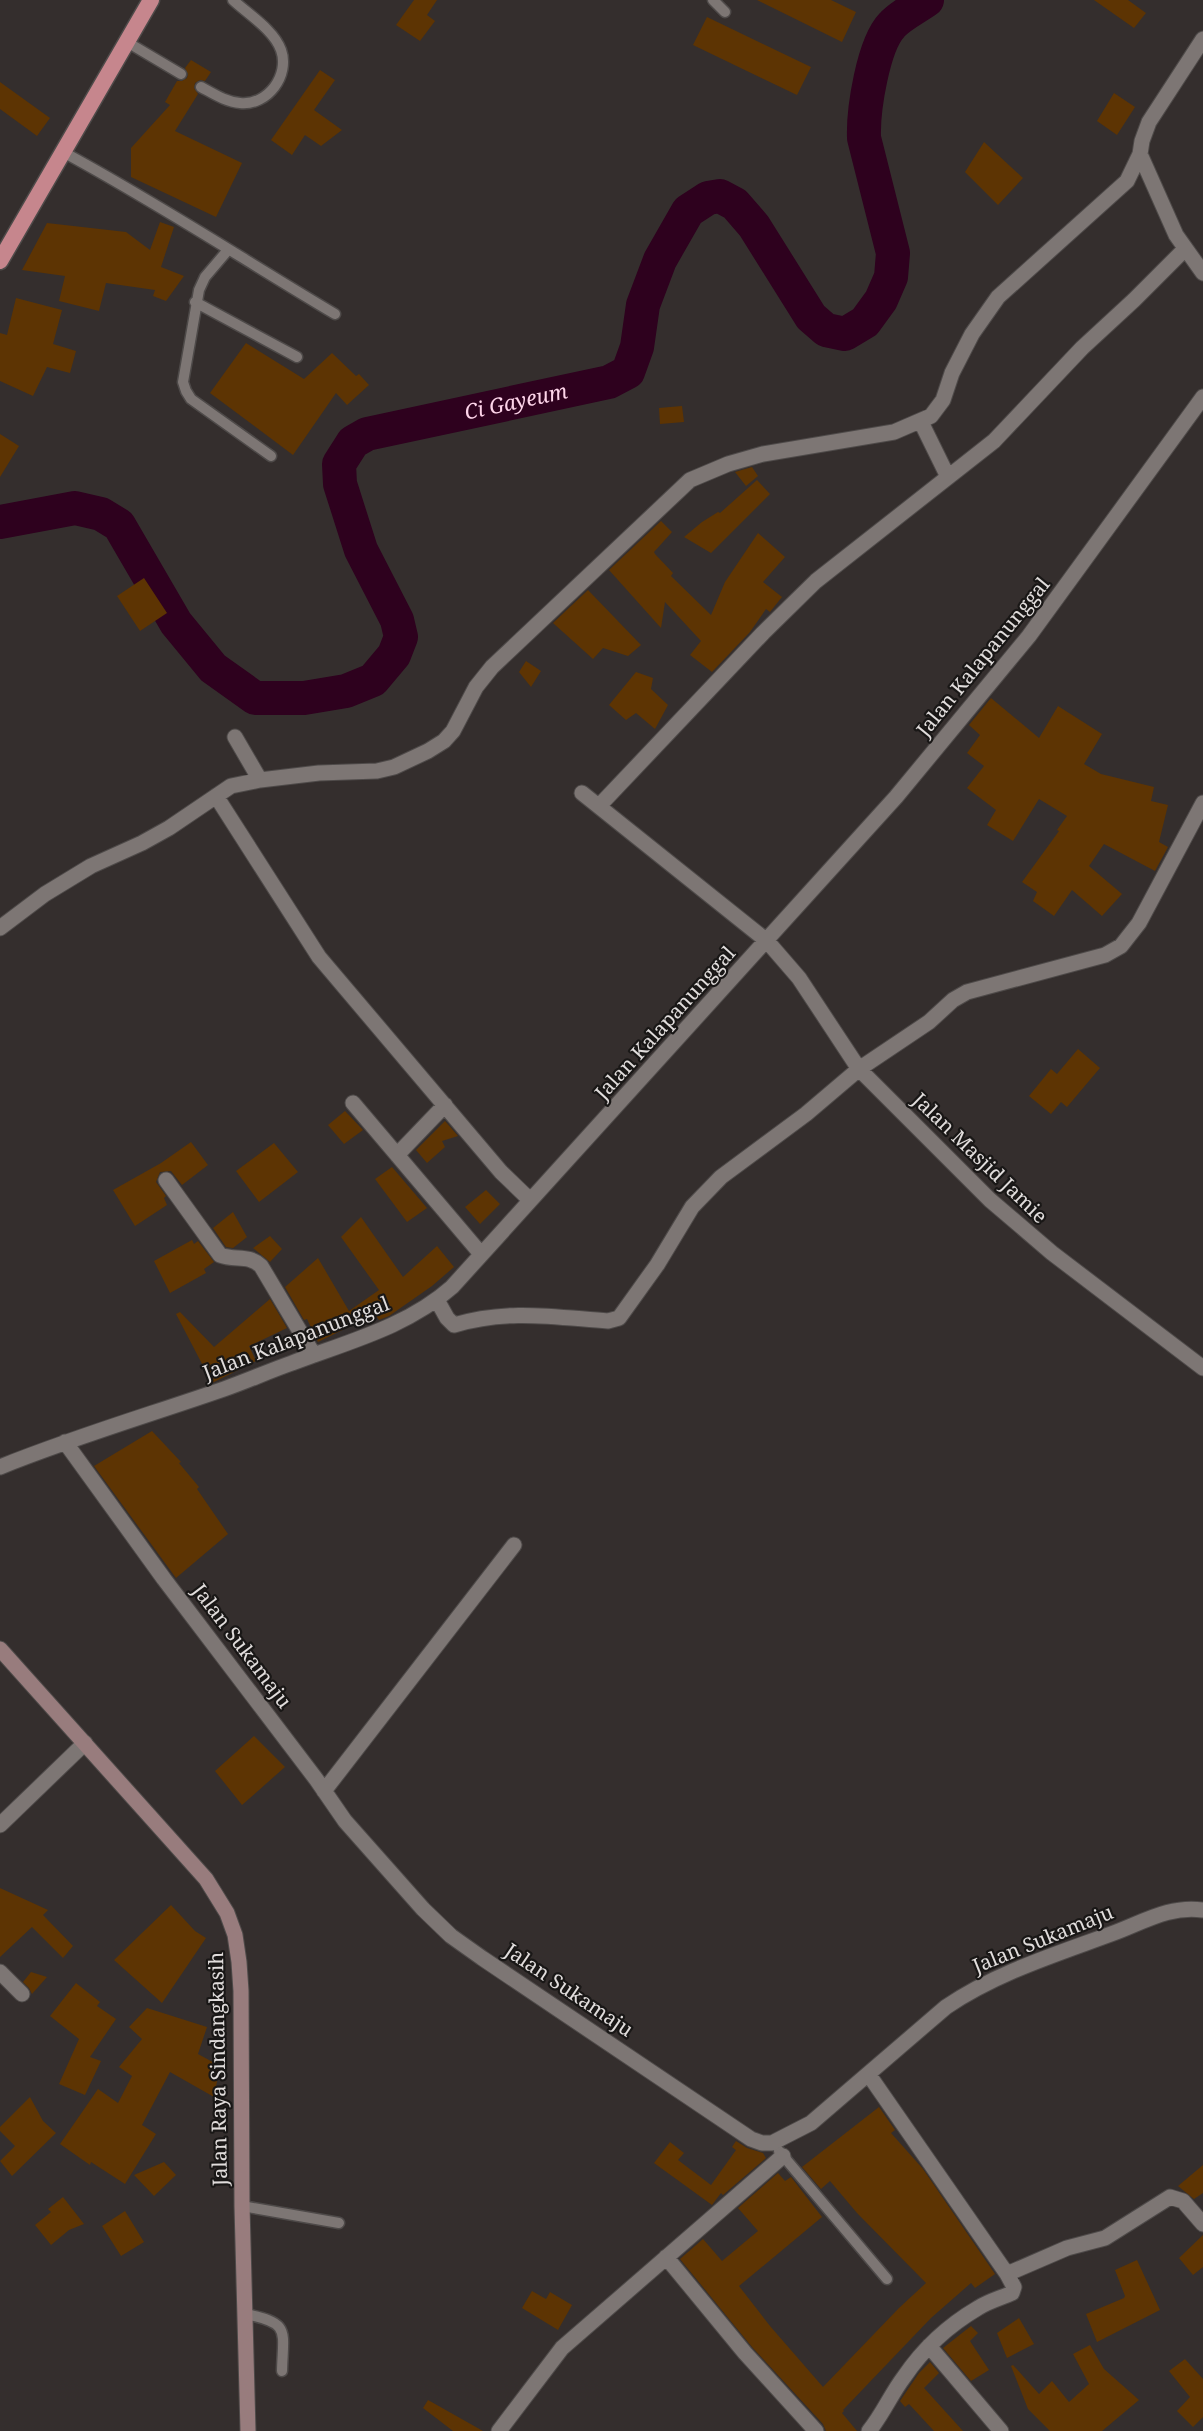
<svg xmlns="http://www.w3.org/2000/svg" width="1203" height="2431" viewBox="0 0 1203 2431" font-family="'Noto Serif',serif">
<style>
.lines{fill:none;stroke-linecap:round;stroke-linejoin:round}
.river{stroke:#2e011e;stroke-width:34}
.building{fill:#5d3403}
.service-casing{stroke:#4e4a49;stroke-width:13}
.minor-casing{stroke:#4e4a49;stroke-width:17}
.secondary-casing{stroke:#4e4a49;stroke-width:17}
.trunk-casing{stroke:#4e4a49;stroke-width:19}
.service{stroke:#7d7674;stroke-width:10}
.minor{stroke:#7d7674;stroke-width:15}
.secondary{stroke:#987c7d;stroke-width:15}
.trunk{stroke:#c6868d;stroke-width:16}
.labels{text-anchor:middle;stroke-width:4.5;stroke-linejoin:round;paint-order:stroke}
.street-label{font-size:20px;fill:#e1dddc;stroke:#191716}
.water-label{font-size:21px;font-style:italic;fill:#fdd4e9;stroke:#191716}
</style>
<rect width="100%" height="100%" fill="#342e2d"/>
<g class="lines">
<!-- river -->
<path class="river" id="s1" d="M0,522L75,508L101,514L119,525L176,623L213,668L255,698H304L346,691L373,680L394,655L401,637L397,620L361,550L340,484L339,464L353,442L367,434L609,382L628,372L637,347L643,305L660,260L688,211L708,198L720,196L735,204L754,226L811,317L826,330L845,334L865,322L881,300L891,277L893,253L864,138C863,110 873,45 892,25C901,15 916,8 927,0"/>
</g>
<!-- building -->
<path class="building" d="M414,0H437L427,15L435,21L420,41L396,25Z
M757,0H831L856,12L842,42Z
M1094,0H1128L1146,13L1134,28Z
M707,17L811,67L797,95L693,45Z
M191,60L211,72L205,81L200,80L195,83L194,88L198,94L175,131L242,163L216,217L131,177V148L170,105L165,102L177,81H182L187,78L188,74L185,68Z
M320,70L335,80L314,110L342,130L321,146L305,135L292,155L271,140Z
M0,82L50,118L37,136L0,109Z
M1114,93L1135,107L1117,135L1097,121Z
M984,142L1023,178L998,205L965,172Z
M160,222L174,227L161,267L184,276L166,301L153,296L155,290L106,283L99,311L59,301L65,276L22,270L47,223L126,232L150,250Z
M16,298L62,310L53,344L76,351L70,373L47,367L33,396L0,381V333L7,335Z
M246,343L304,379L332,353L356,376L359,374L369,385L347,405L336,393L293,455L210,393Z
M682,406L684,422L660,424L659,408Z
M0,434L19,446L0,477Z
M752,467L758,476L746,486L735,472Z
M757,480L770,494L711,553L684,537L702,522L718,512L720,513Z
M661,521L672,532L654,552L655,554L673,573L671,576L711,615L725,582L758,533L785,557L763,582L782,597L770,612L766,609L750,632L712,672L690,655L701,641L665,602L661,628L609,570Z
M144,578L167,613L140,631L117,596Z
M588,590L641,645L628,656L603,648L593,659L553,623Z
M526,661L541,671L531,687L519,672Z
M636,672L653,678L651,689L668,705L655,729L636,713L626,720L609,705Z
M991,698L1039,738L1058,706L1102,734L1084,764L1101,774L1154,787L1151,801L1168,805L1159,842L1168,847L1155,871L1104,844L1089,866L1122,894L1102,916L1072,890L1054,916L1033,901L1037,892L1022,882L1059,831L1057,830L1067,816L1039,799L1013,841L987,825L996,810L967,788L984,766L967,753L980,735L969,725Z
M1078,1049L1100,1068L1067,1107L1061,1102L1051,1114L1029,1096L1051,1069L1057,1074Z
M345,1111L363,1130L344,1144L328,1125Z
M445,1121L458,1136L442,1141L445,1147L427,1163L416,1150Z
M191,1142L208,1165L182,1185L171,1171L160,1172L156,1182L166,1196L164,1198L167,1205L135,1226L113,1190L161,1163Z
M274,1143L298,1172L259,1202L236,1171Z
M392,1167L427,1208L407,1222L375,1179Z
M486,1190L500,1204L480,1224L465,1207Z
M233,1212L247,1237L233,1248L226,1247L213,1228Z
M361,1217L403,1277L437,1246L454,1267L432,1286L389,1316L379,1320L375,1314L318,1342L307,1319L304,1320L285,1287L318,1258L349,1311L379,1290L341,1237Z
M270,1236L282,1249L270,1262L253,1248Z
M192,1240L194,1244L198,1241L214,1262L204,1269L206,1273L170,1293L154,1261Z
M270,1299L287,1328L249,1346L256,1361L212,1383L176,1314L180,1312L214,1347Z
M152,1431L181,1462L179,1463L199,1487L197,1489L228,1534L176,1578L94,1466Z
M254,1736L285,1767L242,1805L215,1771Z
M0,1888L48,1910L43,1915L73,1946L63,1958L32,1927L0,1957Z
M171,1905L195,1931L206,1938L162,2003L114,1960Z
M31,1972L47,1977L32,1994L29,1988L23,1982Z
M76,1983L100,2002L97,2006L116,2019L90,2057L101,2061L85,2095L59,2084L79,2039L50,2016Z
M147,2008L207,2027L198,2054L220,2066L214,2097L170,2072L142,2125L156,2134L125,2184L91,2162L90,2165L60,2144L98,2089L118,2103L132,2076L119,2067L142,2039L129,2027Z
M30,2097L43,2121L56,2133L12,2176L0,2161L15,2146L0,2131V2127Z
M879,2107L895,2130L891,2133L923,2169L995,2274L975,2288L971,2283L931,2318L843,2410L844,2411L842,2413L857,2431H826L823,2424L752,2347L680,2259L703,2239L722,2261L758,2231L738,2208L778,2173L785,2181L791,2177L822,2217L739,2286L770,2326L823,2387L899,2308L926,2283L857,2213L830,2181L821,2189L802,2167Z
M736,2141L747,2148L763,2153L766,2158L723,2195L721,2193L712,2205L654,2163L670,2142L684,2153L678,2160L711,2185L736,2150L732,2147Z
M164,2162L176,2175L154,2196L134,2175Z
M1203,2165V2193L1194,2199L1178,2186Z
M63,2197L84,2224L69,2230L51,2245L35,2225L51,2212L48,2209Z
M125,2211L144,2242L121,2256L102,2226Z
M1203,2235V2267L1193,2275L1179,2258Z
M1137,2260L1160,2310L1097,2342L1086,2314L1124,2298L1125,2296L1115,2270Z
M532,2291L546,2299L550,2292L572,2305L558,2330L522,2308Z
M1019,2318L1034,2344L1007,2358L997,2333Z
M971,2326L978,2333L970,2341L989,2370L971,2381L943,2348Z
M1090,2345L1104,2369L1139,2400L1102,2431H1050L1028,2409L1011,2366L1013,2365L1039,2394L1052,2381L1069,2402L1089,2384L1073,2354Z
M1185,2359L1203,2379V2417L1193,2427L1177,2411L1190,2397L1169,2371Z
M930,2362L939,2373L924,2388L963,2431H934L909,2404L905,2407L900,2401L919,2373Z
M428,2400L483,2431H453L423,2408Z"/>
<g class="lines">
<!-- service casing -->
<g class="service-casing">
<path id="service" d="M713,0L725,12
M127,42L181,74
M201,87C214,94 226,102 240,103C268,106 290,75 281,50C274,30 248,14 233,0
M63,152C156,202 244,260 335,314
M228,250L205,277L199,290L183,382L186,391L191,399L271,456
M195,302L297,357
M779,2151L887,2279
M242,2206L339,2223
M245,2314C291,2323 283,2330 282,2371"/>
</g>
<!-- minor casing -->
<g class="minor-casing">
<path id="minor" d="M1140,154L1176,235L1203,273
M921,422L948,477
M235,737L260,780
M582,793L767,941L799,978L859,1069L990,1200L1052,1253L1203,1368
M216,796L319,957L501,1172L530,1200
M599,806L763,633L816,581L994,441L1082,348L1134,300L1185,249
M0,928L45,894L91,866L142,843L169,828L231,786L260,780L319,773L377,771L394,767L428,751L444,741L453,731L476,687L492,667L690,480L728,464L763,454L894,432L931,416L943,400L952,373L972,334L998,297L1127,181L1140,154L1142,141L1149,122L1203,39
M353,1103L481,1254
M397,1155L445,1105
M166,1180L220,1255C235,1261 249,1254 261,1266L314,1355
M437,1300L447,1318L454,1325C508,1309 553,1317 608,1321L619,1318L657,1265L692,1207L721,1177L806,1114L859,1069L929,1022L953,1000L967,992L1105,955L1121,946L1139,923L1203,803
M65,1442L164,1579L316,1779L345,1821L423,1909L451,1936L482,1958L751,2139L762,2143H772L811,2123L946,2007C996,1973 1054,1955 1111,1934C1142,1923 1169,1905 1203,1910
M0,1467C74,1437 149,1415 224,1389C247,1381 269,1371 292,1363C347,1342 407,1327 452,1287L896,797L1029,636L1203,397
M324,1791L514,1545
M0,1825L85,1743
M0,1972L22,1994
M666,2257L745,2353L816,2431
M1007,2274L1067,2248L1105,2238L1170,2197L1183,2201L1203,2224
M929,2346L1001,2431
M499,2431L562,2348L783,2156
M869,2431C883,2414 891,2394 904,2377C923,2349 949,2325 978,2308C989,2301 1001,2298 1012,2293L1014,2287L1007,2274L869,2075"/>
</g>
<!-- secondary casing -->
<g class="secondary-casing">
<path id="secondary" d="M0,1649L206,1879L227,1913L235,1935L239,1962L241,1991L242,2206L248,2431"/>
</g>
<!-- trunk casing -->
<g class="trunk-casing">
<path id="trunk" d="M0,261L151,0"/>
</g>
<!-- service -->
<use href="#service" class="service"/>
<!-- minor -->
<use href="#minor" class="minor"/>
<!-- secondary -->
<use href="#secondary" class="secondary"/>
<!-- trunk -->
<use href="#trunk" class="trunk"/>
</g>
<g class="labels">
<!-- street labels -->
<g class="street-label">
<text transform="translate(983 657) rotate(-51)" y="7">Jalan Kalapanunggal</text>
<text transform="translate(665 1023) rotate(-48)" y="7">Jalan Kalapanunggal</text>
<text transform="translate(980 1158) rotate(44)" y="7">Jalan Masjid Jamie</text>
<text transform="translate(296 1338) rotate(-21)" y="7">Jalan Kalapanunggal</text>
<text transform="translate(242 1646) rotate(53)" y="7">Jalan Sukamaju</text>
<text transform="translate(1043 1939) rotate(-22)" y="7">Jalan Sukamaju</text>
<text transform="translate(569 1990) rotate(34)" y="7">Jalan Sukamaju</text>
<text transform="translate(218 2069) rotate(-91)" y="7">Jalan Raya Sindangkasih</text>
</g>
<!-- water labels -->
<g class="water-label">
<text dy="7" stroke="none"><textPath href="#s1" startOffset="900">Ci Gayeum</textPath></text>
</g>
</g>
</svg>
